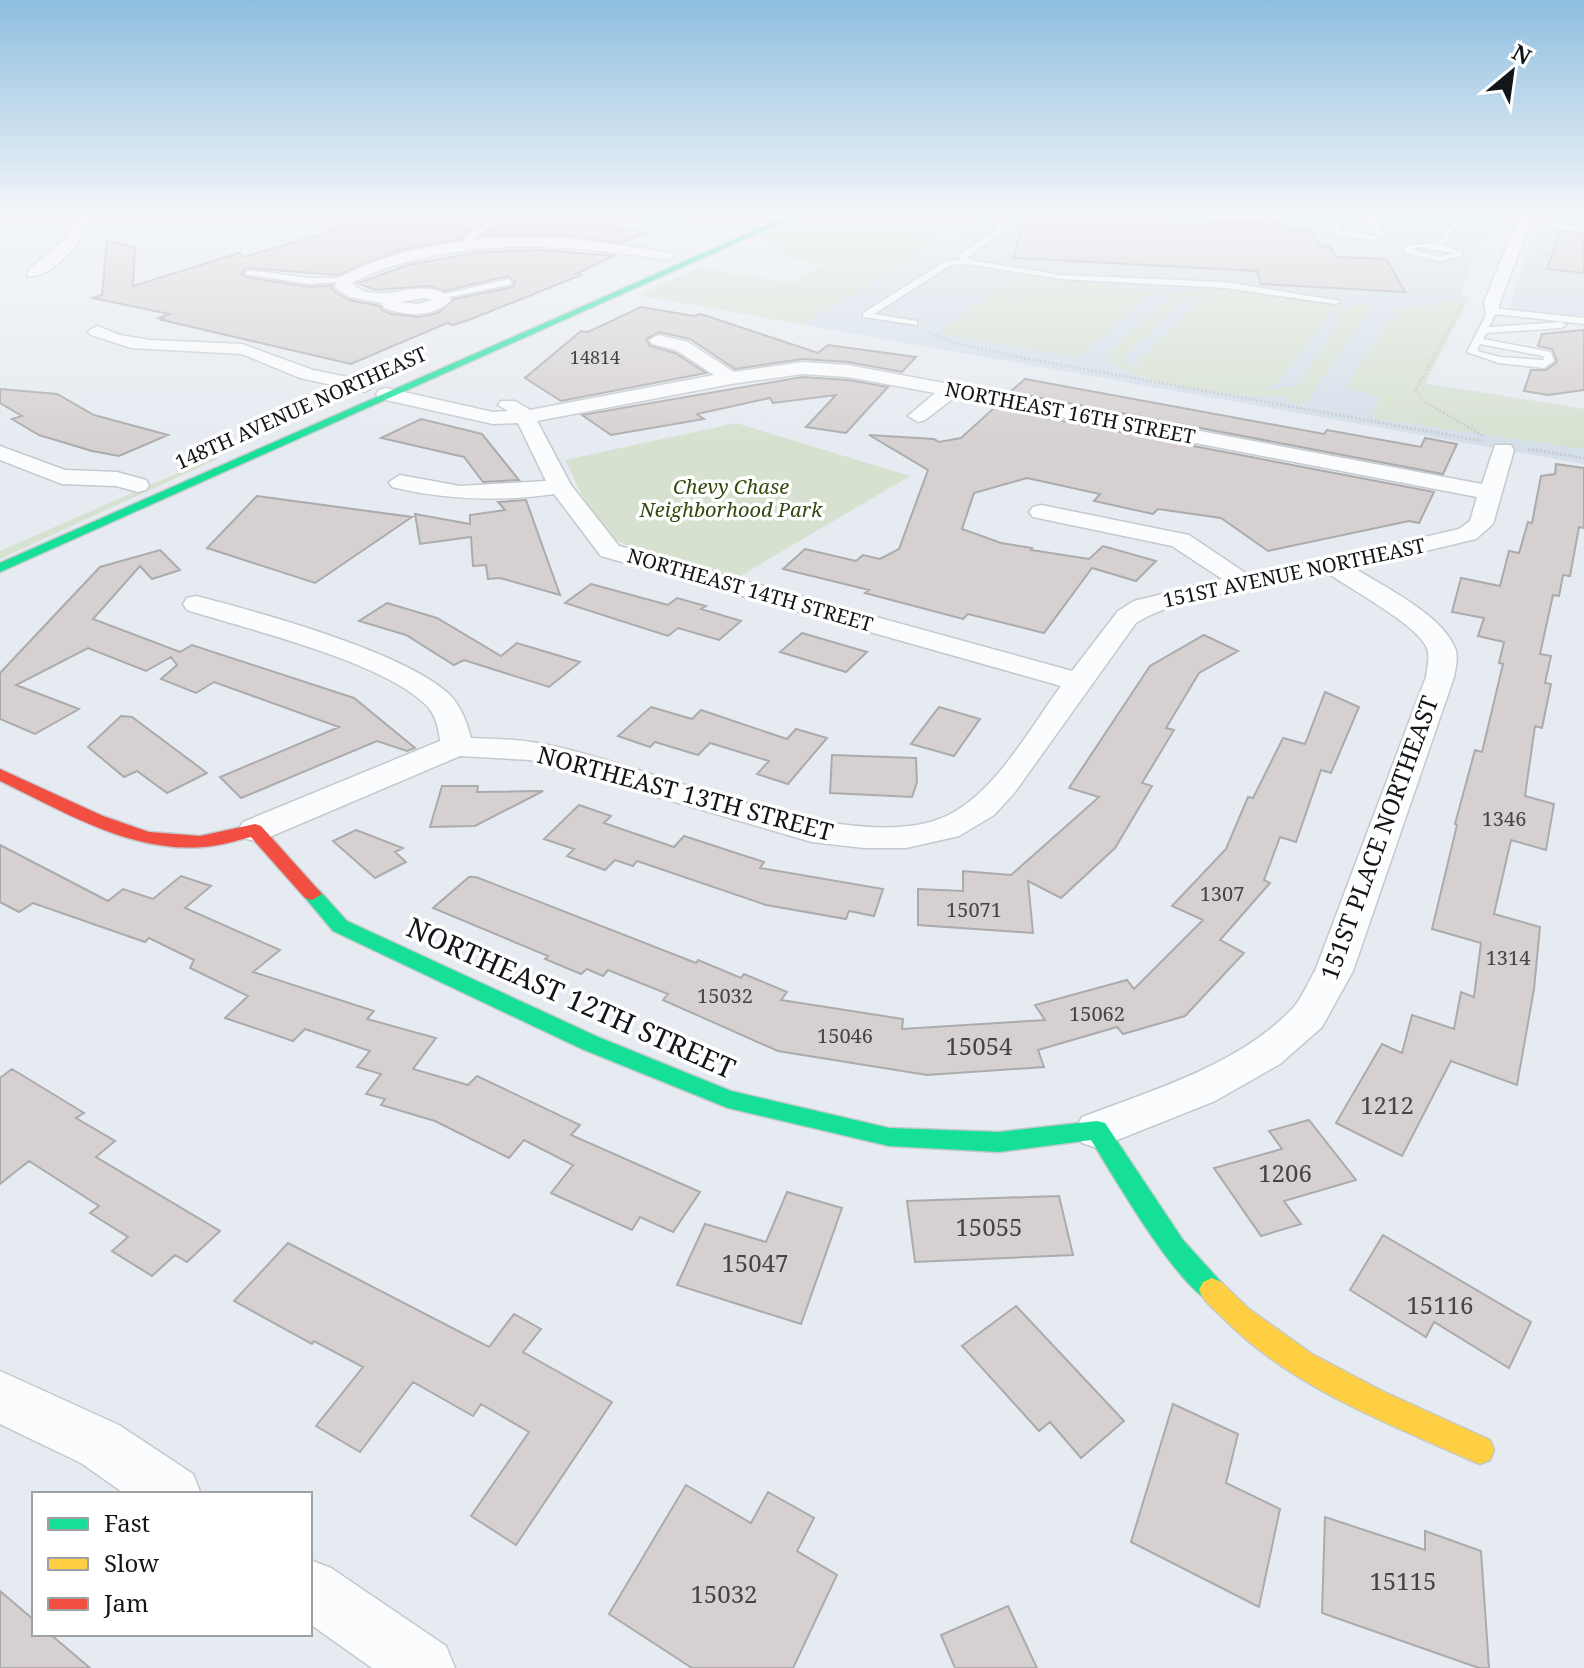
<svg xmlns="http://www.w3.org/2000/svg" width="1584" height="1668" viewBox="0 0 1584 1668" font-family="'Noto Serif',serif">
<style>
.built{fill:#d4dfe9}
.green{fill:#d6e1d0;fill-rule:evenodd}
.building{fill:#d6d0d0;stroke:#ababad;stroke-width:2}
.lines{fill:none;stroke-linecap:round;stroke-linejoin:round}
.lane-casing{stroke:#c5c9cd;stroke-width:3}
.street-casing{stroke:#c5c9cd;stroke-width:3}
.fast-casing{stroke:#c5c9cd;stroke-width:3}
.slow-casing{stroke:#c5c9cd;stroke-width:3}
.jam-casing{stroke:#c5c9cd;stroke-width:3}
.path-far1{stroke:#c9cacd;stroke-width:2;stroke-dasharray:2 2;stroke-linecap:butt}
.path{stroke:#c9cacd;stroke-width:3;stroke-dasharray:2 2;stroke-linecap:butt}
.lane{fill:#fbfcfd;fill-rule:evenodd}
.street{fill:#fbfcfd;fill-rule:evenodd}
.fast{fill:#16e098;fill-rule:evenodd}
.slow{fill:#ffcf43;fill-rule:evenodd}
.jam{fill:#f24e42;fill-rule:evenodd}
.labels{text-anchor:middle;stroke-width:7;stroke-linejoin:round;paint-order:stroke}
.far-number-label{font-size:18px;fill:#434447}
.far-street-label{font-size:20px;fill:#121519;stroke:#fff}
.far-park-label{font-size:20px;font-style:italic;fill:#34490f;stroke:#fff}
.number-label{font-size:20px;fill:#434447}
.street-label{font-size:24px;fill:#121519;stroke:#fff}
.near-number-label{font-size:24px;fill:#434447}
.near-street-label{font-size:28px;fill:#121519;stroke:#fff}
</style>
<rect width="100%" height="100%" fill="#e6ebf1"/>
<!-- built -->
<path class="built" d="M606,214H747L706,229Z
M972,214H1497L1472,263L1462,292L1467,302L1425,383L1584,409V464L638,295L698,268L856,293L989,216Z
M1547,214H1584V318L1509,308L1532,240Z"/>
<!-- green -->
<path class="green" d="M812,218L951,238L802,324L638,295L698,268L792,283L823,264L768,253L776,242L758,238Z
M1023,273L1152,292L1078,358L946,335L940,330Z
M1206,288L1316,301L1350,311L1356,303L1373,306L1305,404L1285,401L1287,396C1251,400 1136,384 1109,361V352L1175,293ZM1213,292L1205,296L1137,362L1141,363L1136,368L1126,361L1127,353L1187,297ZM1328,309L1340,314L1342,321L1297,385L1267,390L1271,385L1275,386L1329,314L1326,313Z
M1455,301L1467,302L1425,384L1584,409V449L1371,418L1380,397L1345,387L1399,309Z
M736,423L910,476L740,576C709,568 624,554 605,531C588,512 577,483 565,460Z
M212,458L217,459L0,559V551Z"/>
<!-- building -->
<path class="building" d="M378,214H544L646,233L621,243L566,235L480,236L508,220L499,214L462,234V239L401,250L338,275L246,268L242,274L245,277L310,287L332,285L333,290L349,300L380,306L383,311L392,314L419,317L438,313L454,299L513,287L515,282L508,276L444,291L428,286L375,290L358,283L408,265L479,252L542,250L614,256L576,274L581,275L469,320L453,325L447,323L351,364L162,320L165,319L159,318L169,314L93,298L102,295L107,241L135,247L133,286L239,253L244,257L335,230L320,225Z
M1023,217L1286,224L1288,230L1312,231L1319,246L1331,247L1336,257L1386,259L1405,292L1261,284L1257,271L1014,258Z
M1560,232L1584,235V273L1547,269Z
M641,307L694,316L701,314L818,353L828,345L916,357L902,372L848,362L802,359L735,369L690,339L659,332L646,339L650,346L675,353L706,373L561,401L525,378L581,331L588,332Z
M1584,330V390L1548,395L1524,391L1531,370H1546L1557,362L1552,349L1538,346L1542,334Z
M802,377L848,380L888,387L846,433L806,427L836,395L773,403L770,398L697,414L704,419L611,435L582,415Z
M1025,379L1324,434L1327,430L1421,447L1425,438L1457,444L1443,474L1010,392Z
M0,389L57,394L94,415L168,435L119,456L92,451L39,435L12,419L22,416L0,403Z
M994,408L1434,492L1419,523L1409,521L1268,551L1221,518L1158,509L1153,514L1094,501L1100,494L1027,478L974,493L962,529L1001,543L1032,548L1031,550L1089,559L1103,546L1156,561L1136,581L1092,568L1044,633L968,614L963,619L865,593L869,590L783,569L805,549L856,561L863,555L880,559L899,549L928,470L869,435L934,439L939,442L961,438Z
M421,419L482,434L519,480L483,482L464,457L381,438Z
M1556,464L1584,468V528L1579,527L1570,576L1563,575L1559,596L1553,595L1540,654L1551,656L1545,683L1551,684L1542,728L1535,726L1525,796L1554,804L1546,850L1511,840L1494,914L1540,927L1534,989L1517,1085L1451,1061L1402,1156L1336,1123L1382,1044L1402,1053L1412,1015L1454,1029L1461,992L1474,997L1481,943L1432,929L1457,825L1455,824L1475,750L1482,752L1503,664L1499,663L1504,642L1478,636L1484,618L1452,612L1461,578L1500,586L1509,551L1519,553L1528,522L1532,523L1541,476L1555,474Z
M257,496L412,517L315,583L207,548Z
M526,500L560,595L500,578L488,579L486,565L473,566L471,537L420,544L415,514L470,524V515L505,510L498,502Z
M160,550L180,570L152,579L140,566L93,619L180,652L192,645L354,698L415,748L407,751L377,741L241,798L220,777L339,727L214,682L196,693L161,679L177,665L171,657L146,671L88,648L16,685L79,709L35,734L0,719V673L100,567Z
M591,584L668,605L677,598L706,606L701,609L741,621L719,640L678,628L668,636L565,603Z
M387,603L437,618L501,656L517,643L580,662L549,687L464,660L454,665L406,635L359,621Z
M802,633L867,652L846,672L780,652Z
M1204,635L1238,651L1199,673L1166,728L1174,730L1142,783L1152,786L1115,848L1061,898L1028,881L1033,933L918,925V889L963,891V871L1011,875L1099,797L1069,788L1150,666Z
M1325,692L1359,707L1331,773L1321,770L1296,842L1280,837L1264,880L1270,883L1220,940L1244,953L1185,1016L1123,1034L1117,1027L1038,1050L1044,1067L927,1075L778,1051L663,1000L668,994L608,970L603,976L587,969L581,974L545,959L548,956L433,908L469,877H476L696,963L698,960L741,978L744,974L787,992L781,1000L903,1019L902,1029L1045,1020L1035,1005L1127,980L1134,989L1203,920L1172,906L1226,849L1248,797L1253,798L1283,738L1305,744Z
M651,707L692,719L701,710L787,739L796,729L827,738L788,784L757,774L769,761L710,743L698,755L655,742L650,747L618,736Z
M939,707L980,719L954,756L911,744Z
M121,716L132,717L207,773L167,793L137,771L124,777L88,747Z
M832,755L916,758L917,782L912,797L830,793Z
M442,786H478L477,792L543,791L475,826L430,827Z
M579,805L611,816L604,823L674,847L684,836L764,862L760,868L883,889L874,916L849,911L846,919L766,905L637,861L633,866L615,860L605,870L567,856L574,849L544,839Z
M356,830L403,848L395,852L406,862L375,878L333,841Z
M0,845L108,901L123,889L153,899L181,876L211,886L185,908L280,950L253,972L374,1011L367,1019L436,1038L413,1069L468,1085L477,1076L580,1125L571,1135L700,1192L673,1232L640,1217L632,1230L551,1193L573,1165L524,1140L509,1158L435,1121L381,1105L385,1099L366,1094L381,1074L357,1067L370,1051L305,1029L293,1041L225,1018L248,996L190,968L194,960L149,938L145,942L33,903L19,912L0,902Z
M12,1069L84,1113L76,1118L115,1141L96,1157L220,1231L187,1262L175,1255L152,1276L112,1251L128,1237L90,1213L99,1206L29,1161L0,1184V1078Z
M1309,1120L1356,1180L1284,1201L1301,1224L1261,1236L1214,1168L1282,1149L1269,1131Z
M787,1192L842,1208L801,1324L677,1285L705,1224L766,1242Z
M1059,1196L1073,1255L915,1262L907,1201Z
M1383,1235L1531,1322L1509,1368L1434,1322L1426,1337L1350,1290Z
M288,1243L489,1347L514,1314L541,1329L523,1352L612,1402L516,1545L471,1516L529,1432L481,1404L473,1416L413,1382L360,1452L316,1426L363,1367L314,1341L312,1344L234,1301Z
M1016,1306L1124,1421L1081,1458L1050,1422L1039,1431L962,1346Z
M1173,1404L1238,1434L1226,1483L1280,1509L1259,1607L1131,1542Z
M686,1485L751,1523L768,1492L814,1518L797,1551L837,1575L793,1668H692L609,1614Z
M1325,1517L1425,1550V1531L1481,1551L1489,1668H1479L1322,1613Z
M0,1591L34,1620V1634H50L90,1668H0Z
M1008,1606L1037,1668H955L941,1635Z"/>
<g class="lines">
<!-- lane casing -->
<g class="lane-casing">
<path id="lane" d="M660,214L705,215L745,225L741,227Z
M869,214H886L946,223L942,225Z
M1000,214H1007L1000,235L967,257L970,260L1061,275L1225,282L1340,301L1336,304L1225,288L1061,279L967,264L951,265L874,314L917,321V325L863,317V313L946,261L960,260L959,255L994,232Z
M1152,214L1268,217L1288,214L1269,221Z
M1326,214H1333L1343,231L1375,236L1377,234L1364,214H1371L1385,235L1376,240L1337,235Z
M1405,214H1454L1461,221L1443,245L1462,252V256L1439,261L1403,252L1409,245L1436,244L1453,222L1445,216ZM1422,247L1452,253L1439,257L1411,249Z
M1547,214H1557L1554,216L1555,223L1584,228V232L1548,227Z
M1558,214H1584V217Z
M498,217L505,219L473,237L478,245H472L464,237Z
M248,270L310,278H345L349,281L310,284L245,274Z
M509,279L512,284L440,299L436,296Z
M1492,308L1584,318V324L1495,314L1489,327L1561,322L1566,325L1561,328L1486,333L1483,339L1551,352L1554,361L1544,368L1499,363L1467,352L1488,311ZM1480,344L1543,356L1544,360L1500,357L1477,351Z"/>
</g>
<!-- street casing -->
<g class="street-casing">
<path id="street" d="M77,214H90C89,237 51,280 28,276V270L68,237Z
M1520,214H1534L1500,302L1498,315H1486L1484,302Z
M502,237L566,238L668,252L675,256L668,260C583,247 500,238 416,260C394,265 371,272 352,283C378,311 425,270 451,300C435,318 405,316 384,308L382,303L350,297L335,287L339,278L346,274C393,250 450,242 502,237ZM425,298L432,300L418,304L400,302Z
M97,326L120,335L150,340L242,344L313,370L372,382L375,386L365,392L300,378L242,354L131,348L91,335L88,331Z
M658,335L688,342L734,372L802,362L848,365L1482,484L1495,445H1511L1514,450L1493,524L1476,539L1354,568C1383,586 1440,614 1454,646C1459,655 1456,667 1454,677L1353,971L1322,1027L1280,1064L1215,1101L1097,1148L1082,1143L1075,1130L1082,1117C1153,1090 1239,1065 1293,1008C1302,998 1308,982 1315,971L1426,677C1427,667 1431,655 1426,646C1415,624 1351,589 1329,574C1276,584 1180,595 1136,623L1015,792L994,815L959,836L906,848H864L812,842L530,760L460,756L267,838L255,841L243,838L238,830L243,822L440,741C439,730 436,716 428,707C386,662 247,629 187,610L183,604L187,598L196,596C259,612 404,652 449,694C460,705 467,722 471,738C491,739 512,739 531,742C638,757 861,869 956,811C1000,784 1030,728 1061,686L601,556L554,494C498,502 447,500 392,487L389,482L400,475L460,486L546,481L518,423L493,424L386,400L379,398L376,394L379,390L386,388L493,412L508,411L498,405L501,401H515L530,410L714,375L676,350L652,344L649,340ZM802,374L848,377L935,393L908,416L918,422L925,420L955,397L1477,497L1470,521L1459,529L1333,558L1247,574L1189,535L1041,505L1033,507L1029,512L1033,517L1172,546L1222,579L1134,601L1118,611L1072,671L619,546L571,485L537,421L731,384Z
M0,446L65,470L117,472L146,480L149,485L146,490L138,492L116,486L62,484L0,460Z
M0,1371L119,1425L193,1474L201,1494H125L81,1463L0,1424Z
M310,1560L331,1568L446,1646L455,1668H372L310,1624Z"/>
</g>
<!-- fast casing -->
<g class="fast-casing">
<path id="fast" d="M792,214H801L0,572V563Z
M312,888L319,890L347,921L598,1037L731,1091L889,1128L999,1132L1097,1121L1105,1123L1183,1240L1221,1282L1225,1290L1221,1298L1212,1302C1178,1289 1113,1175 1091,1140L999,1152L889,1146L728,1108L582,1049L333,931L302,894Z"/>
</g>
<!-- slow casing -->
<g class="slow-casing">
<path id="slow" d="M1212,1278L1221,1282L1249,1309L1312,1354L1382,1391L1490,1440L1494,1450L1490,1460L1480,1464L1470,1460C1385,1422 1290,1386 1223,1318C1214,1309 1204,1302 1199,1290L1203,1282Z"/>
</g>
<!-- jam casing -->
<g class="jam-casing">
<path id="jam" d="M0,769L103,816L149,832L200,836L255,824L261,826L322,894L312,900L305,898L251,837C235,841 219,846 203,847C130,853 63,811 0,781Z"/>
</g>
<!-- path-far1 -->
<path class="path-far1" d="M1020,218L1036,219
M1021,224H1035
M1533,251L1584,257
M1526,268L1584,275
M1447,333L1465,299L1470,298"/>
<!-- path -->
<path class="path" d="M1448,331L1415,391L1427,403L1485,437
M928,332L955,343L1023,358L1482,441
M1528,449L1584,458"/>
<!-- lane -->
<use href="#lane" class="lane"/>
<!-- street -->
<use href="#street" class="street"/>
<!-- fast -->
<use href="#fast" class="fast"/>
<!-- slow -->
<use href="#slow" class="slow"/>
<!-- jam -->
<use href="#jam" class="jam"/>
</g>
<!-- sky -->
<linearGradient id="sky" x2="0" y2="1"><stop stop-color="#8ebedf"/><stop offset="0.48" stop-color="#f4f6f9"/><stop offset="1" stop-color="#f4f6f9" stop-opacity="0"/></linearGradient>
<rect width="1584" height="447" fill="url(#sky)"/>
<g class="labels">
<!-- far-number labels -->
<g class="far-number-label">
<text x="595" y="364">14814</text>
</g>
<!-- far-street labels -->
<g class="far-street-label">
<text transform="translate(301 408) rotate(-24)" y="7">148TH AVENUE NORTHEAST</text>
<text transform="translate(1070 413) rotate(11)" y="7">NORTHEAST 16TH STREET</text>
<text transform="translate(1294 573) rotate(-12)" y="7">151ST AVENUE NORTHEAST</text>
<text transform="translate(750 590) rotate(16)" y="7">NORTHEAST 14TH STREET</text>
</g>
<!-- far-park labels -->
<g class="far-park-label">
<text x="731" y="494">Chevy Chase<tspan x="731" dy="23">Neighborhood Park</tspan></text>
</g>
<!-- number labels -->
<g class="number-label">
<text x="1504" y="826">1346</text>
<text x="1222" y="901">1307</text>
<text x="974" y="917">15071</text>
<text x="1508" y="965">1314</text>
<text x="725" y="1003">15032</text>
<text x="1097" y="1021">15062</text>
<text x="845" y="1043">15046</text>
</g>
<!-- street labels -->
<g class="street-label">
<text transform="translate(685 794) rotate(15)" y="8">NORTHEAST 13TH STREET</text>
<text transform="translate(1380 838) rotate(-70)" y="8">151ST PLACE NORTHEAST</text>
</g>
<!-- near-number labels -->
<g class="near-number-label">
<text x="979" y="1055">15054</text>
<text x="1387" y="1114">1212</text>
<text x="1285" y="1182">1206</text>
<text x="989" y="1236">15055</text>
<text x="755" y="1272">15047</text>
<text x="1440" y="1314">15116</text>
<text x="1403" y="1590">15115</text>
<text x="724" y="1603">15032</text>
</g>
<!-- near-street labels -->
<g class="near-street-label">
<text transform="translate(571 998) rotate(24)" y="10">NORTHEAST 12TH STREET</text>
</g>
</g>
<!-- legend -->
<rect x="32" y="1492" width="280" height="144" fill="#ffffff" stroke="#a0a1a3" stroke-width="2"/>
<rect x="48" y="1518" width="40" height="12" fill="#16e098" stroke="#a0a1a3" stroke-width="2"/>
<text x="104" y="1532" font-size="24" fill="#121519">Fast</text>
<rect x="48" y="1558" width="40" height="12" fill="#ffcf43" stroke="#a0a1a3" stroke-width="2"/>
<text x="104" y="1572" font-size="24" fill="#121519">Slow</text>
<rect x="48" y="1598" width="40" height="12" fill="#f24e42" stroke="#a0a1a3" stroke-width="2"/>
<text x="104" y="1612" font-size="24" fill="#121519">Jam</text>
<!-- north arrow -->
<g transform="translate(1512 72) rotate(29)" stroke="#ffffff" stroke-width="6" paint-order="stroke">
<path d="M0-6L14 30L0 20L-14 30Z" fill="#121519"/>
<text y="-12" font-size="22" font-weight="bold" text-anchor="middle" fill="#121519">N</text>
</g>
</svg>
